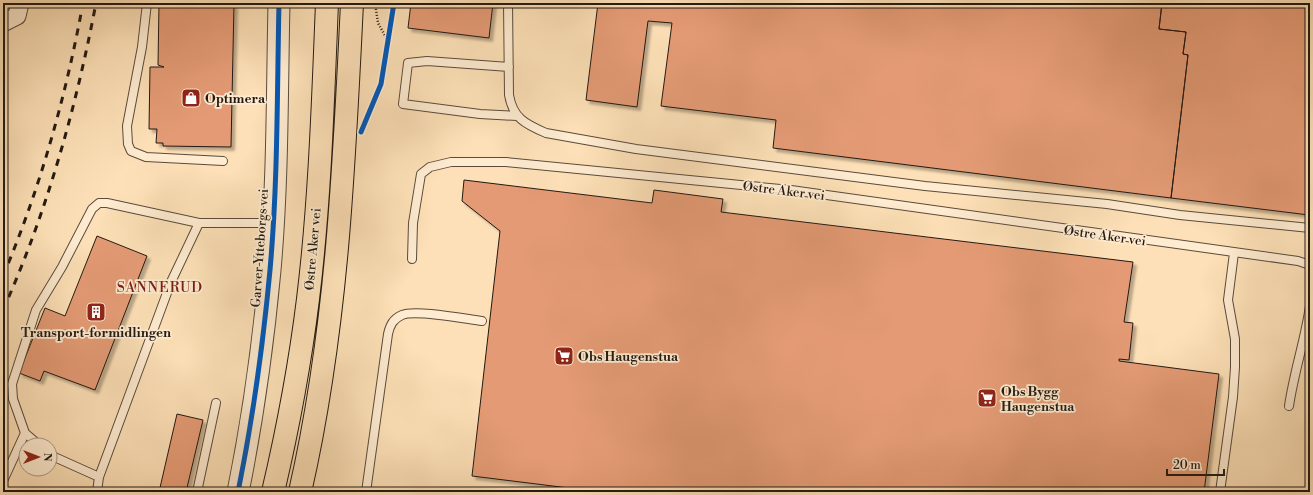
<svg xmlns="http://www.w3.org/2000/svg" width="1313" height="495" viewBox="0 0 1313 495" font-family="'Libre Bodoni',serif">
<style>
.building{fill:#e49b75;stroke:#231912;filter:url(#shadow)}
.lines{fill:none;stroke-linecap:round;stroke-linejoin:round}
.service-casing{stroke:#5a4b3b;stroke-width:10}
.minor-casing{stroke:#5a4b3b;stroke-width:19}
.tertiary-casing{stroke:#5a4b3b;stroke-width:23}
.trunk-casing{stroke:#231912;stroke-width:24}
.path{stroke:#231912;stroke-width:2.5;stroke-dasharray:1 2;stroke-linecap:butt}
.service{stroke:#feebd0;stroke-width:8}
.minor{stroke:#feebd0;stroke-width:17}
.tertiary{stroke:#feebd0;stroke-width:21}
.trunk{stroke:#fde0b7;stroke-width:22}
.rail{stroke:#231912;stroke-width:3;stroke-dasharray:7 7;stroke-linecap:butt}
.cycleway-casing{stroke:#feebd0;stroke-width:8}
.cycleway{stroke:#0057b8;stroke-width:5}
.labels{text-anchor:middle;stroke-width:3.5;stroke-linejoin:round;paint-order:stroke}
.poi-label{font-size:13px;font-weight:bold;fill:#231912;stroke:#feebd0;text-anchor:start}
.street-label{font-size:13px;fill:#231912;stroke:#feebd0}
.neighbourhood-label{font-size:14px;letter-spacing:1px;fill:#7a1f14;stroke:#feebd0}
</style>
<defs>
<filter id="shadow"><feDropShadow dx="3.5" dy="3.5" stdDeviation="1" flood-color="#0004"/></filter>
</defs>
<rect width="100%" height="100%" fill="#fde0b7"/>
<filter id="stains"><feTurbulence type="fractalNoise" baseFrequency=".005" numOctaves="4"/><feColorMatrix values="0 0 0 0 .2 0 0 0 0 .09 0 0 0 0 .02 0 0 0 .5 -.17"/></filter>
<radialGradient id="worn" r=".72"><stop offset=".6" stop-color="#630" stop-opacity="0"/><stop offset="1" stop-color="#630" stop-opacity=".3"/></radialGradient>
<!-- building -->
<path class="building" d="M159,3H234L231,147L163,146V143H156L157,129H149L150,67H164L158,65Z
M411,3H493L489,38L408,28Z
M598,3H1162L1159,29L1186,32L1183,54L1188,55L1171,198L773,148L776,120L661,106L672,23L648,21L637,107L586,100Z
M1162,3H1310L1309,215L1171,198L1188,55L1183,54L1186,32L1159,29Z
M464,180L652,203L654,190L723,199L721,212L1133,262L1124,322L1133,323L1129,360L1119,359V361L1219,374L1204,492H601L472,476L500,231L462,201Z
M97,236L147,256L95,390L44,371L40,381L19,373L45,308L65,316Z
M177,414L203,420L186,492H159Z"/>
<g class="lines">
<!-- service casing -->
<g class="service-casing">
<path id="service" d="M147,3L142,47L127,126L128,144L131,151L146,157L223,161
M508,3L509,95C513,118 525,124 546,133L636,149L925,186L1107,204L1180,215L1310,228
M509,67L427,61L408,63L403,104L480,114L517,116
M412,259L413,223L421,174L430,167L451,162H506L791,190L1298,261L1310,265
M1289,406C1294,372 1305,340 1310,306
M25,433L39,445
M50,455L99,477
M3,481L25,433L13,399L12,384L36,310L62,267L92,209L99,203H107L199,223H272
M97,492L99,477L171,282L199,223
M197,492L216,403
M366,492L388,334C390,325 393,319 402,315C415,309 466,319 482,321
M1220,492L1233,397L1235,367V339L1228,300L1234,253"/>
</g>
<!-- minor casing -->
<g class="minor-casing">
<path id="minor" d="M3,23L17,16L20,3"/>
</g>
<!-- tertiary casing -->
<g class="tertiary-casing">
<path id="tertiary" d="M238,492C253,418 263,345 270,270C278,181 277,92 279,3"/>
</g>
<!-- trunk casing -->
<g class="trunk-casing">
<path id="trunk" d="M273,492C288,428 300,364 308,299C320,201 323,101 327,3
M300,492C337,330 344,169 352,3"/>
</g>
<!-- path -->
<path class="path" d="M375,3L378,23L388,41
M368,117L381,84L394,3"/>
<!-- service -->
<use href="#service" class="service"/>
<!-- minor -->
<use href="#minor" class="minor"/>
<!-- tertiary -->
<use href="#tertiary" class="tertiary"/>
<!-- trunk -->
<use href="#trunk" class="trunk"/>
<!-- rail -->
<path class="rail" d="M3,276C40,189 66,96 83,3
M3,310C47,212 76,108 96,3"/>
<!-- cycleway casing -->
<g class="cycleway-casing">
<path id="cycleway" d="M361,132L381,84L394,3
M238,492C253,418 263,345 270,270C278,181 277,92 279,3"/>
</g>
<!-- cycleway -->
<use href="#cycleway" class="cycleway"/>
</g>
<!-- icons -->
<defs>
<g id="shop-square" transform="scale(1)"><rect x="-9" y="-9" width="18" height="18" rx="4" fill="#8f2418" stroke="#feebd0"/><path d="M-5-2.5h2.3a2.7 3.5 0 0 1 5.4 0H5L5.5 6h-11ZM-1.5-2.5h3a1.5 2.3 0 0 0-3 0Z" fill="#fff"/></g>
<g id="building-square" transform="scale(1)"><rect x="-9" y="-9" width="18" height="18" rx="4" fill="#8f2418" stroke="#feebd0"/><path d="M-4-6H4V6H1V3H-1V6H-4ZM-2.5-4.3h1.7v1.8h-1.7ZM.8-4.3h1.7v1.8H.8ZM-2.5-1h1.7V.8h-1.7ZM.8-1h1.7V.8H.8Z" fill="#fff"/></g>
<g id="supermarket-square" transform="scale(1)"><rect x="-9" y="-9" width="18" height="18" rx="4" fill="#8f2418" stroke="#feebd0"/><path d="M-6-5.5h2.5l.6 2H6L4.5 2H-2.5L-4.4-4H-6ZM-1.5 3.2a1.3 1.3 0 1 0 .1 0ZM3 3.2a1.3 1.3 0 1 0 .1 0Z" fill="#fff"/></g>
</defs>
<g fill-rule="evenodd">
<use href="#shop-square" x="191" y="98"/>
<use href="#building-square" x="96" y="312"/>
<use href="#supermarket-square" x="564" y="356"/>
<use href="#supermarket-square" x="987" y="398"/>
</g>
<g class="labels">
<!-- poi labels -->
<g class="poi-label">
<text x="205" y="103">Optimera</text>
<text x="96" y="337" text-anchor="middle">Transport-formidlingen</text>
<text x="578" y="361">Obs Haugenstua</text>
<text x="1001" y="396">Obs Bygg<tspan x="1001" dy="15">Haugenstua</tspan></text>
</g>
<!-- street labels -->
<g class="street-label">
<text transform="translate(784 190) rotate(7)" y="5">Østre Aker vei</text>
<text transform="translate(1105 235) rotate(8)" y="5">Østre Aker vei</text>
<text transform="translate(259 248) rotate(-86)" y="5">Garver Ytteborgs vei</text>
<text transform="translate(312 249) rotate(-85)" y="5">Østre Aker vei</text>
</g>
<!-- neighbourhood labels -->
<g class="neighbourhood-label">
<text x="160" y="292">SANNERUD</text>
</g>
</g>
<!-- margin -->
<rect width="1313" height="495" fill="none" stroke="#fde0b7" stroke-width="16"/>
<rect x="4" y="4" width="1305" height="487" fill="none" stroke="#231912" stroke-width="2"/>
<rect x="8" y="8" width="1297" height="479" fill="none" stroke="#231912"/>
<!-- north arrow -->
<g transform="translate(38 457) rotate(90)"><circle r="19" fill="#feebd0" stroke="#a69784"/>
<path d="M0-3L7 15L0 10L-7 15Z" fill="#8f2418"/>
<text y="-6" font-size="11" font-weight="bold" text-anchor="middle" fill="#231912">N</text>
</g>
<!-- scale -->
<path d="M1167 469v6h57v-6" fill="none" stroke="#231912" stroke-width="2"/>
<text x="1173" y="469" font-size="12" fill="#231912" stroke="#feebd0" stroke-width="3" paint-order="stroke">20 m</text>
<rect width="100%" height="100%" filter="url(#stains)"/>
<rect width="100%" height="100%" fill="url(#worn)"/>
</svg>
